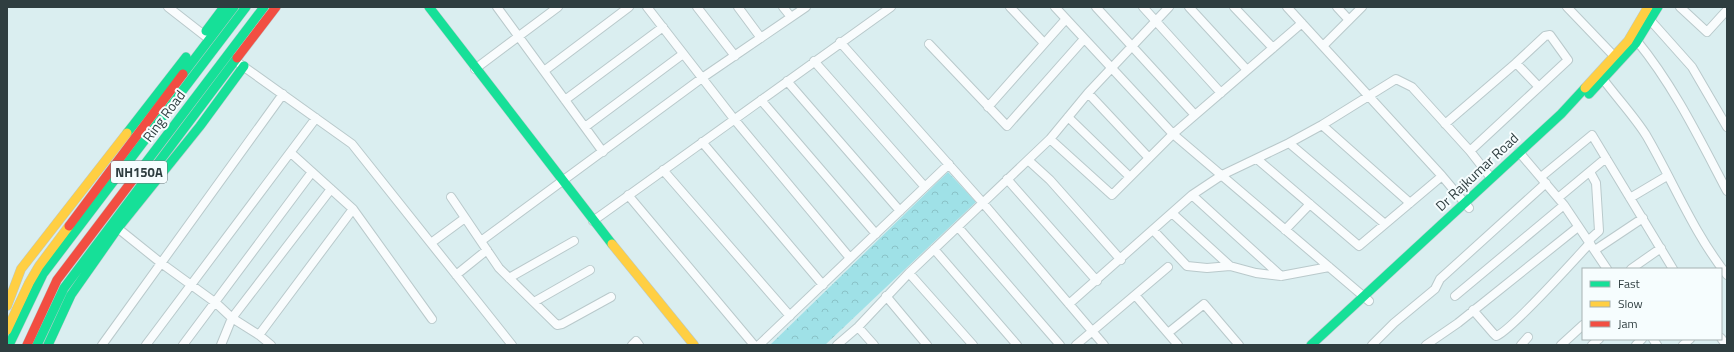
<svg xmlns="http://www.w3.org/2000/svg" width="1734" height="352" viewBox="0 0 1734 352" font-family="'Titillium Web',sans-serif">
<style>
.park{fill:url(#park-crowns)}
.lines{fill:none;stroke-linecap:round;stroke-linejoin:round}
.street-casing{stroke:#b9c9cb;stroke-width:10}
.fast-casing{stroke:#b9c9cb;stroke-width:10}
.slow-casing{stroke:#b9c9cb;stroke-width:10}
.jam-casing{stroke:#b9c9cb;stroke-width:10}
.street{stroke:#f9fcfd;stroke-width:8}
.fast{stroke:#16e098;stroke-width:9}
.slow{stroke:#ffcf43;stroke-width:9}
.jam{stroke:#f24e42;stroke-width:9}
.labels{text-anchor:middle;stroke-width:4;stroke-linejoin:round;paint-order:stroke}
.shield{fill:#f6fdfe;stroke:#6b7779;stroke-width:1}
.shield-label{font-size:13px;font-weight:bold;fill:#2f3e40}
.street-label{font-size:14px;fill:#2f3e40;stroke:#f6fdfe}
</style>
<defs>
<pattern id="park-crowns" width="20" height="18" patternUnits="userSpaceOnUse"><rect width="20" height="18" fill="#9fe1e7"/><path d="M2 6a3 3 0 1 1 6 0M12 15a3 3 0 1 1 6 0" fill="none" stroke="#89c2c7"/></pattern>
</defs>
<rect width="100%" height="100%" fill="#daeef0"/>
<!-- park -->
<path class="park" d="M948,172L976,202L825,345H770Z"/>
<g class="lines">
<!-- street casing -->
<g class="street-casing">
<path id="street" d="M168,7L209,39
M497,7L603,152
M647,7L734,119L850,258
M697,7L735,56
M738,7L761,38
M783,7L791,17
M1010,7L1044,43
M1055,7L1173,134L1369,301
M1096,7L1195,115
M1143,7L1221,93
M1189,7L1247,70
M1234,7L1273,48
M1287,7L1442,176L1469,208
M1337,7L1349,20
M1567,7L1614,56
M1680,7L1707,32L1727,10
M1651,21L1692,67L1727,127
M1637,41C1674,86 1700,140 1727,191
M840,42L983,203L1104,345
M929,44L1007,126L1084,39
M1323,46L1362,7
M814,61L925,187
M1516,63L1545,36L1550,35L1568,60L1539,87
M240,64L352,144L512,345
M475,69L558,7
M544,71L629,7
M1603,79C1617,98 1634,116 1646,135C1673,181 1693,232 1727,275
M787,81L900,211
M1088,93L1149,158
M565,100L663,27
M761,100L876,234
M988,107L1066,19
M1068,117L1130,177
M1445,124L1516,63L1539,87L1470,151
M1322,125L1410,203
M585,127L683,54
M1050,139L1112,195L1173,134L1302,23
M702,142L823,285
M1289,143L1385,224
M1519,152L1564,205L1607,269
M291,153L353,209L432,319
M1257,159L1359,246L1442,176
M1028,160L1050,180L1121,260
M663,170L790,316
M1541,177L1592,135L1673,269
M1007,179L1097,281
M628,195L754,345
M1192,195L1281,276
M451,197L499,268L557,325L562,324L611,297
M1558,198L1606,158
M1630,198L1667,176
M1172,213L1230,266
M593,221L891,7
M115,226L161,263L216,303L232,318L259,335L271,345
M958,227L1060,345
M1153,230L1187,266L1207,268L1230,266L1256,273L1281,276L1329,267
M1285,230L1310,204
M1589,240L1599,231L1596,183L1590,172
M481,241L702,78L806,7
M431,243L465,218
M934,249L1017,345
M1595,250L1643,218
M1631,269L1661,248
M909,273L973,345
M456,275L487,250
M509,278L574,241
M1135,295L1178,345
M886,296L927,345
M1455,296L1564,205
M534,302L590,270
M1069,304L1192,195L1222,175L1289,143L1322,125L1396,79L1412,87L1470,151L1491,178
M1473,310L1493,333L1496,336C1509,333 1577,257 1590,243
M858,327L874,345
M1168,333L1204,304L1239,345
M259,335L353,209
M1721,338L1726,345
M1653,339L1657,345
M102,345L283,94
M146,345L316,118
M183,345L312,172
M221,345L232,318L331,189
M632,345L636,341L639,345
M759,345L949,164
M837,345L858,327L909,273L1050,139L1088,93L1169,7
M1076,345L1168,267
M1372,345L1394,323L1435,289L1440,279L1546,183
M1426,345L1458,323L1578,227
M1521,345L1528,337
M1561,345L1583,325
M1592,345L1599,339
M1636,345L1642,339
M1683,345L1690,339"/>
</g>
<!-- fast casing -->
<g class="fast-casing">
<path id="fast" d="M429,7L612,244
M206,31L224,7
M183,74L234,7
M1589,94L1636,43L1658,7
M127,133L186,57
M138,173L264,7
M9,345L43,274L246,7
M37,345L64,288L237,58
M48,345L71,295L118,228L200,126L244,66
M1311,345L1561,114L1585,88"/>
</g>
<!-- slow casing -->
<g class="slow-casing">
<path id="slow" d="M1585,88L1628,41L1648,7
M612,244L694,345
M7,306L21,269L127,133
M7,330L29,283L39,266L69,226"/>
</g>
<!-- jam casing -->
<g class="jam-casing">
<path id="jam" d="M237,58L276,7
M69,226L183,74
M27,345L57,280L138,173"/>
</g>
<!-- street -->
<use href="#street" class="street"/>
<!-- fast -->
<use href="#fast" class="fast"/>
<!-- slow -->
<use href="#slow" class="slow"/>
<!-- jam -->
<use href="#jam" class="jam"/>
</g>
<g class="labels">
<!-- shield labels -->
<rect class="shield" x="111" y="161" width="56" height="22" rx="3"/>
<g class="shield-label">
<text x="139" y="177">NH150A</text>
</g>
<!-- street labels -->
<g class="street-label">
<text transform="translate(164 116) rotate(-53)" y="5">Ring Road</text>
<text transform="translate(1477 172) rotate(-43)" y="5">Dr Rajkumar Road</text>
</g>
</g>
<!-- border -->
<rect width="1734" height="352" fill="none" stroke="#2f3e40" stroke-width="16"/>
<!-- legend -->
<rect x="1582" y="268" width="140" height="72" fill="#f6fdfe" stroke="#a6b1b2"/>
<rect x="1590" y="281" width="20" height="6" fill="#16e098" stroke="#a6b1b2"/>
<text x="1618" y="288" font-size="12" fill="#2f3e40">Fast</text>
<rect x="1590" y="301" width="20" height="6" fill="#ffcf43" stroke="#a6b1b2"/>
<text x="1618" y="308" font-size="12" fill="#2f3e40">Slow</text>
<rect x="1590" y="321" width="20" height="6" fill="#f24e42" stroke="#a6b1b2"/>
<text x="1618" y="328" font-size="12" fill="#2f3e40">Jam</text>
</svg>
